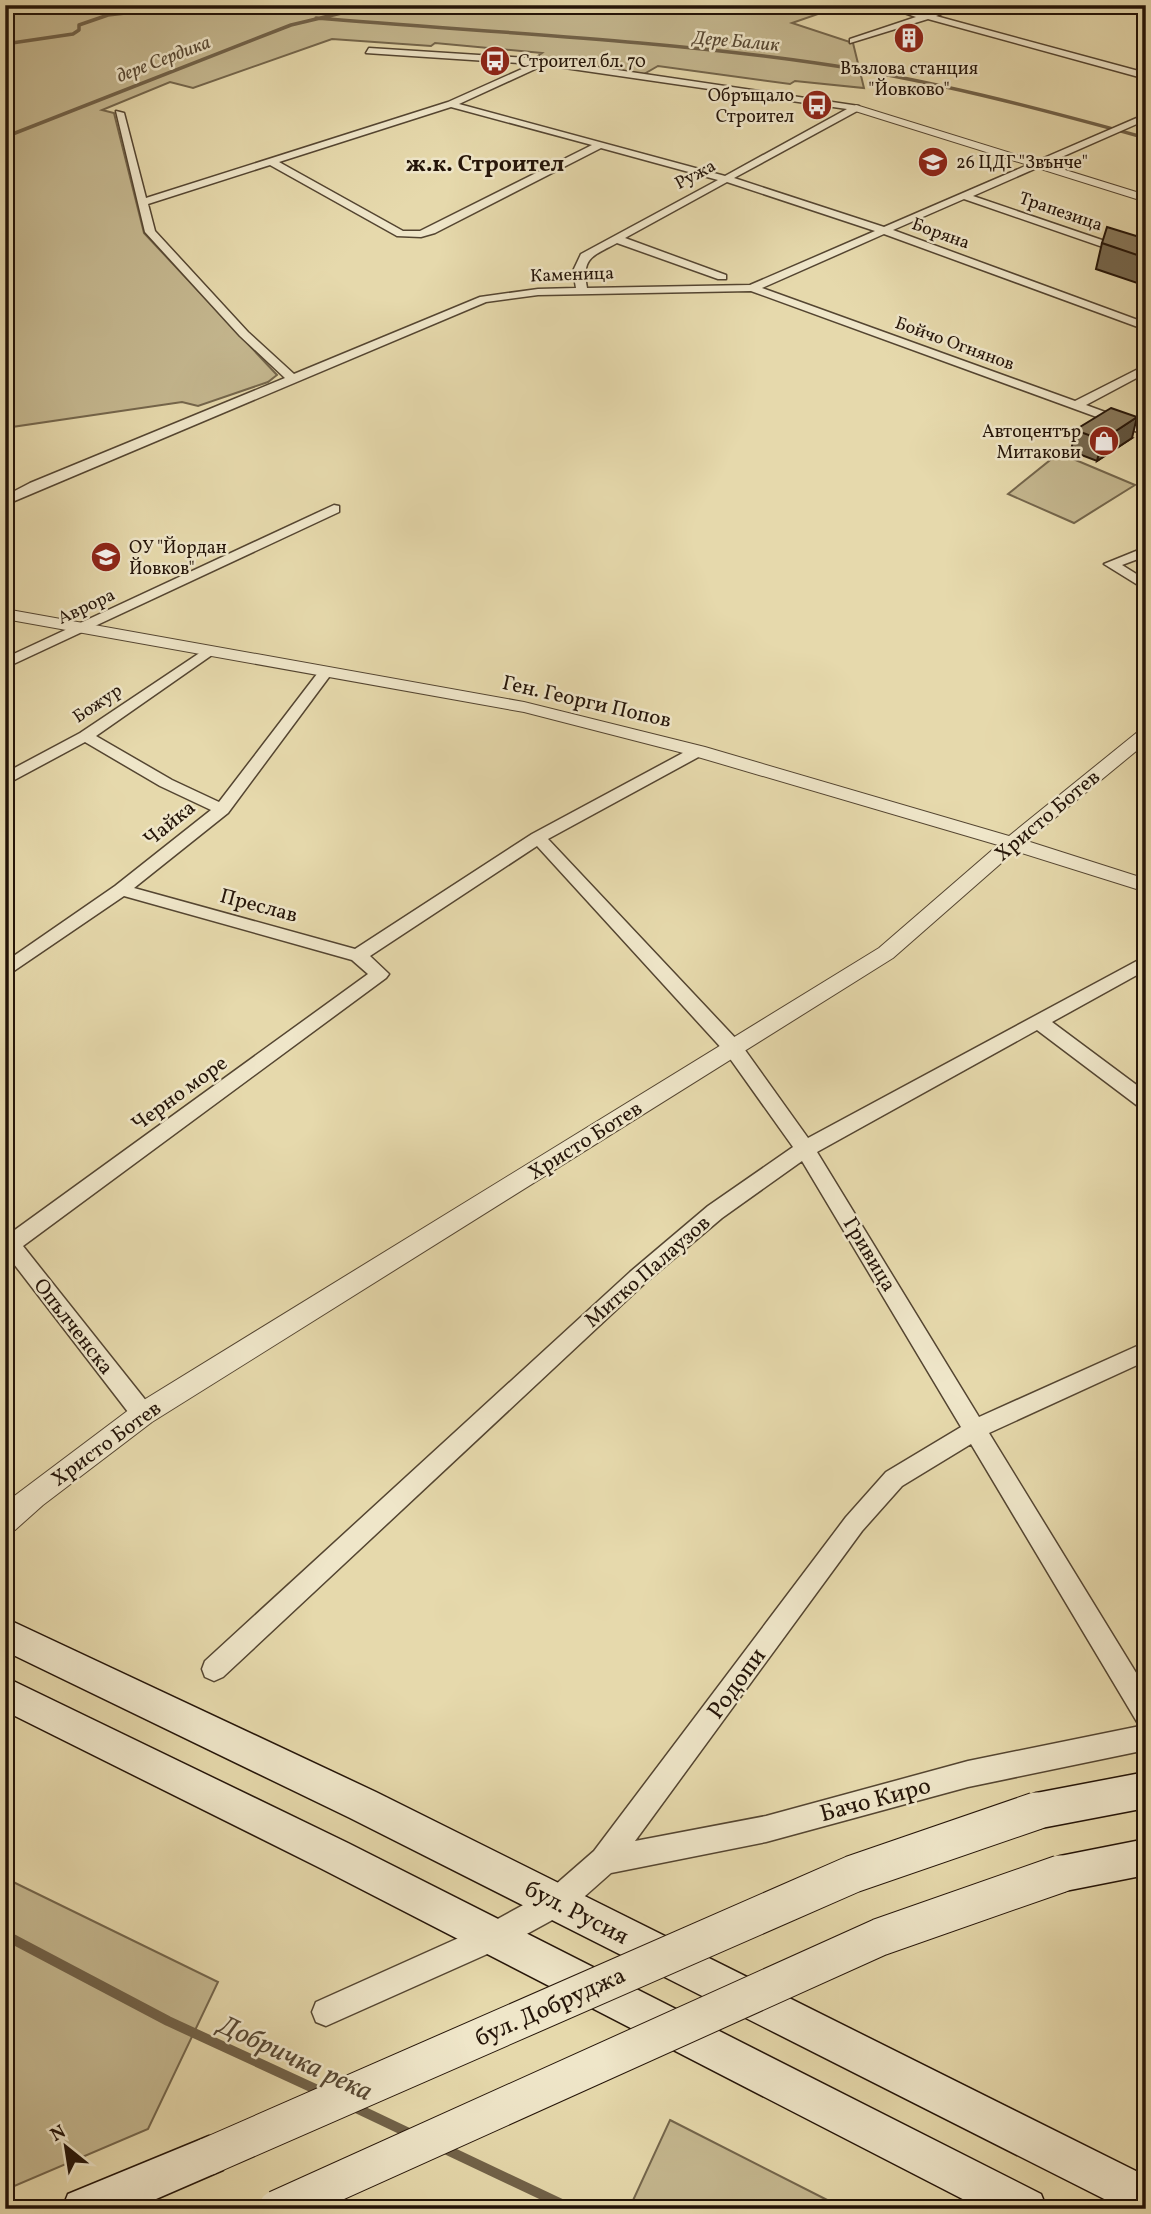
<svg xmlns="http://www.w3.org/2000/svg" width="1151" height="2214" viewBox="0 0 1151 2214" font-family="Vollkorn,serif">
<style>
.green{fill:#c5b890;stroke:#74664c;stroke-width:2}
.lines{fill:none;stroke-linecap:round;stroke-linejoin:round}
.stream-far1{stroke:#716249;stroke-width:3.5}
.stream{stroke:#716249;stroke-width:10}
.minor-casing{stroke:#544531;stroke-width:3}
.tertiary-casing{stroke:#544531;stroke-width:2}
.secondary-casing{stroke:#241408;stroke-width:3}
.minor{fill:#efe6c9;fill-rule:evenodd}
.tertiary{fill:#efe6c9;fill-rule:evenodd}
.secondary{fill:#efe6c9;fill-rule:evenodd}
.secondary-bridge-casing{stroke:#241408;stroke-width:39;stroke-linecap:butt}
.secondary-bridge{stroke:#efe6c9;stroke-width:37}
.wall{fill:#766950;stroke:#241408;stroke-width:2}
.shaded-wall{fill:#605541;stroke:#241408;stroke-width:2}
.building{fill:#897a5d;stroke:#241408;stroke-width:2}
.labels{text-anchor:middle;stroke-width:5;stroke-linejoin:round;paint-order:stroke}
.far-poi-label{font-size:18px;fill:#241408;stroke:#efe6c9;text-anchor:start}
.far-street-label{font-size:18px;fill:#241408;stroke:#efe6c9}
.far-water-label{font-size:19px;font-style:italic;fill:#574833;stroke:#efe6c9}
.street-label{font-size:21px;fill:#241408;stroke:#efe6c9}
.far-district-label{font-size:23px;font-weight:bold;fill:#241408;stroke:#efe6c9}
.near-street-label{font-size:24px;fill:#241408;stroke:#efe6c9}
.near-water-label{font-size:28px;font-style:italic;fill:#574833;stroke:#efe6c9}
</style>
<rect width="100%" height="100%" fill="#e6d9ac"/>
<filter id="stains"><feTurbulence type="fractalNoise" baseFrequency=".00286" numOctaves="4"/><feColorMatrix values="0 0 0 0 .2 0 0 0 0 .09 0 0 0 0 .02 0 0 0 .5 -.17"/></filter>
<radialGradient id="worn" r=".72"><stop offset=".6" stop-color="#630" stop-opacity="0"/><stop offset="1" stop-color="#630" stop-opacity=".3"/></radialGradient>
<!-- green -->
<path class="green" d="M22,5H802L821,13L792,23L853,43L864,88L795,81L790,84L658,66L644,74L535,58L542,53L435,43L431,46L332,39L193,88L170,82L102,110L114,113L144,233L277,375L268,382L198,406L182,402L5,428V7Z
M1059,453L1135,485L1074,523L1008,494Z
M5,1878L218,1982L148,2129L5,2190Z
M670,2120L845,2209H629Z"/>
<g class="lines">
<!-- stream-far1 -->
<path class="stream-far1" d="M223,5H322
M316,18C482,32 651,39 816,63C928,79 1037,108 1146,138
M5,44L73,34L79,30V25L108,15L196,5
M5,137L291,25L375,5"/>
<!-- stream -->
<path class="stream" d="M5,1935L168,2021L324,2093
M354,2107L413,2135
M443,2148L572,2209"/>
<!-- minor casing -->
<g class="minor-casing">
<path id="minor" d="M881,5C896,5 911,15 925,14C938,13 949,5 963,5L936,16L1146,73V79L928,19L850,43V39L916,17Z
M369,48L543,59L859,106V110L734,178L884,227L1146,114V120L973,196L1146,255V262L964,199L893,230L1146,323V330L884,234L762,288L1075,401L1146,365V373L1086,405L1146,427V435L751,291L538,295L486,302L5,505V496L30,483L285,378L240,336L145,232L116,111L124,113L146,198L448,102L533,64L366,53ZM544,65L847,109L725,176L459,104ZM451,107L592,145L420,231H403L279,162ZM601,148L718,180L581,254L573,271L576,288L538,289L480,297L294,374L248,332L155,231L148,204L270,165L397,236L421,237L435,233ZM727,182L875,231L750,285L587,288C581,257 593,256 617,243L718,279H726V275L625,238Z
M334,505L339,506V512L5,668V658Z
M1146,547V556L1122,565L1146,580V590L1104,564Z
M207,648L212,649L214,652L212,655L96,736L172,780L219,802L320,670H330L332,673L228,813L134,888L355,949L532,834L692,748H704L706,751L704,754L548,839L740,1043L808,1138L1146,956V970L1052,1022L1146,1092V1109L1139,1107L1037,1030L817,1152L979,1417L1146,1342V1361L989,1433L1146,1689V1750L968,1787L766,1842L611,1873L567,1912L503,1947L326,2026L316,2022L312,2012L316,2002L483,1927L547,1892L594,1851L846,1517L886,1472L961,1427L802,1161L722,1218L644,1284L223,1677L214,1681L205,1677L202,1669L205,1661L630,1272L708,1206L793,1147L726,1053L537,846L370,956L389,974L386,978L23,1246L151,1407L154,1414L151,1421L143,1424L135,1421L7,1255L5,1256V1229L12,1232L368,974L352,960L124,896L5,977V962L115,886L211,810L160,786L85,742L5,785V773L80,733ZM971,1444L1137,1722L1145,1725L968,1761L766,1816L635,1841L862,1531L902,1486Z"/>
</g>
<!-- tertiary casing -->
<g class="tertiary-casing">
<path id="tertiary" d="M856,105L1146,195V202L852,110L851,108Z
M5,609L524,702L705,747L1009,836L1140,730L1146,729V743L1027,841L1146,879V892L1015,851L893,958L152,1422L43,1505L15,1530L5,1533V1503L134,1406L879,948L998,845L691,755L524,712L5,619Z"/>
</g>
<!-- secondary casing -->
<g class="secondary-casing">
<path id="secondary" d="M5,1618L376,1792L1146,2176V2209H1124L350,1818L5,1651Z
M5,1677L348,1843L1041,2194L1047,2209H982L322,1869L5,1711Z
M1146,1772V1808L1036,1829L1023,1824L1018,1811L1023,1798L1036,1793Z
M1146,1839V1875L1060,1892L1047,1887L1042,1874L1047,1861L1060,1856Z
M209,2136L223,2142L229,2156L223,2170L133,2209H62L68,2194Z"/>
</g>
<!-- minor -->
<use href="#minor" class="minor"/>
<!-- tertiary -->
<use href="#tertiary" class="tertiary"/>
<!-- secondary -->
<use href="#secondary" class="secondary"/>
<!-- secondary-bridge casing -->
<g class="secondary-bridge-casing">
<path id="secondary-bridge" d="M209,2156L853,1874L1036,1811
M277,2209L880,1937L1060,1874"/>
</g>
<!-- secondary-bridge -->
<use href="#secondary-bridge" class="secondary-bridge"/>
</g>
<!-- wall -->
<path class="wall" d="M1146,239V283L1143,285L1096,269L1102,243Z
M1075,430L1132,438L1097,461L1071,451Z"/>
<!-- shaded-wall -->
<path class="shaded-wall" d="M1146,271V283L1143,285Z
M1137,417L1132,438L1097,461L1102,440Z"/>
<!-- building -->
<path class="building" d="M1107,227L1146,239V258L1102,243Z
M1111,408L1137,417L1102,440L1075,430Z"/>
<!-- icons -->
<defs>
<g id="building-disc" transform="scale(1.575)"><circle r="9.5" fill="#8f2418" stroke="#efe6c9"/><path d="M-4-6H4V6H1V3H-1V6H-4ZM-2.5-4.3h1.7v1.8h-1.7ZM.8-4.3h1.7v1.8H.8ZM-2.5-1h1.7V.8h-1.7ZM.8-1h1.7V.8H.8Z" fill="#fff"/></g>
<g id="bus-disc" transform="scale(1.575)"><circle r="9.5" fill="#8f2418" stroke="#efe6c9"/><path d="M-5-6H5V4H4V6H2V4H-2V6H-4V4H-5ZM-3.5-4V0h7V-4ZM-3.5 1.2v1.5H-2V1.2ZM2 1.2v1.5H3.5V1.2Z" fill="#fff"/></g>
<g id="school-disc" transform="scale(1.575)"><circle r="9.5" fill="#8f2418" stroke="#efe6c9"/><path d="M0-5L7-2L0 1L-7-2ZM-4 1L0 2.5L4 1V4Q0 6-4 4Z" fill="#fff"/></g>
<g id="shop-disc" transform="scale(1.575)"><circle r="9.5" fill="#8f2418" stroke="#efe6c9"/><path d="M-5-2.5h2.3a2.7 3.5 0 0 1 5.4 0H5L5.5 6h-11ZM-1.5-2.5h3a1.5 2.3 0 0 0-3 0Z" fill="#fff"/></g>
</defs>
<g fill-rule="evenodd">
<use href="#building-disc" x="909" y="38"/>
<use href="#bus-disc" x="495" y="61"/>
<use href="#bus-disc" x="817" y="105"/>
<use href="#school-disc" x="933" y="162"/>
<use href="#shop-disc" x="1104" y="441"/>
<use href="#school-disc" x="106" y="557"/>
</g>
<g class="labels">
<!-- far-poi labels -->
<g class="far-poi-label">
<text x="518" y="67">Строител бл. 70</text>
<text x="909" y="74" text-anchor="middle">Възлова станция<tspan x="909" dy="21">"Йовково"</tspan></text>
<text x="794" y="101" text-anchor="end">Обръщало<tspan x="794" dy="21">Строител</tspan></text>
<text x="956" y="168">26 ЦДГ "Звънче"</text>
<text x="1081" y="437" text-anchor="end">Автоцентър<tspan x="1081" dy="21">Митакови</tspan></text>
<text x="129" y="553">ОУ "Йордан<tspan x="129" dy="21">Йовков"</tspan></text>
</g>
<!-- far-street labels -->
<g class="far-street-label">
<text transform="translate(695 174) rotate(-28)" y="6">Ружа</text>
<text transform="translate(1061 211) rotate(19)" y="6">Трапезица</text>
<text transform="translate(941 233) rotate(20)" y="6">Боряна</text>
<text transform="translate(572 274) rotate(-2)" y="6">Каменица</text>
<text transform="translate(955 343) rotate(20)" y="6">Бойчо Огнянов</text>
<text transform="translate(86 606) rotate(-25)" y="6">Аврора</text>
<text transform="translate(97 703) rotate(-34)" y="6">Божур</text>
</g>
<!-- far-water labels -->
<g class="far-water-label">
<text transform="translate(736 40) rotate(5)" y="7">Дере Балик</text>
<text transform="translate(163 58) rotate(-21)" y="7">дере Сердика</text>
</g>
<!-- street labels -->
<g class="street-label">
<text transform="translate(587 701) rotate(13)" y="7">Ген. Георги Попов</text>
<text transform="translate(1047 815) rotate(-40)" y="7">Христо Ботев</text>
<text transform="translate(169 823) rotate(-39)" y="7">Чайка</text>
<text transform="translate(259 905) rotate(15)" y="7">Преслав</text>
<text transform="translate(179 1093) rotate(-36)" y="7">Черно море</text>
<text transform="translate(585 1140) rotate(-32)" y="7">Христо Ботев</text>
<text transform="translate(870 1254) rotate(59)" y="7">Гривица</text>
<text transform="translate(647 1271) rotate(-41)" y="7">Митко Палаузов</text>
<text transform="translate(74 1326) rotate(52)" y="7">Опълченска</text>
<text transform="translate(106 1443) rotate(-36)" y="7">Христо Ботев</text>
</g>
<!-- far-district labels -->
<g class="far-district-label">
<text x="485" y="171">ж.к. Строител</text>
</g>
<!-- near-street labels -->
<g class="near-street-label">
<text transform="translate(736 1683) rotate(-54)" y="8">Родопи</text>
<text transform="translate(875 1799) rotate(-15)" y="8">Бачо Киро</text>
<text transform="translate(577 1912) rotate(27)" y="8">бул. Русия</text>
<text transform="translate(550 2006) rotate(-24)" y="8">бул. Добруджа</text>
</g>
<!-- near-water labels -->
<g class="near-water-label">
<text transform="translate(296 2057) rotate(25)" y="10">Добричка река</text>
</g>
</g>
<!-- margin -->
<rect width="1151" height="2214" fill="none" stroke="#e6d9ac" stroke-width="28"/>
<rect x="7" y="7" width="1137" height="2200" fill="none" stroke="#241408" stroke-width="3.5"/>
<rect x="14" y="14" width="1123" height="2186" fill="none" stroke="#241408" stroke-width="2"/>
<!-- north arrow -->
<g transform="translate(66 2147) rotate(330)" stroke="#efe6c9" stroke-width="5" paint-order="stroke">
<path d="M0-5L12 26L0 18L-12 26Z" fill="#241408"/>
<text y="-10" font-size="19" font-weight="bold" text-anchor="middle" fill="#241408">N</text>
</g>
<rect width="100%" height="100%" filter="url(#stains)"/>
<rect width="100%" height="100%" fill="url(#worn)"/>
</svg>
